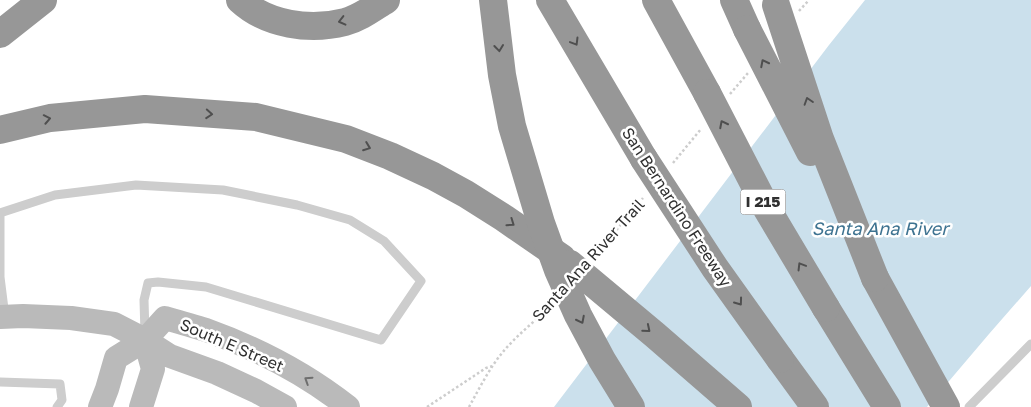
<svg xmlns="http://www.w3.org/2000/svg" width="1031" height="407" viewBox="0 0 1031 407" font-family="'Golos Text',sans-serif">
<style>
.water{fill:#cbe0ec}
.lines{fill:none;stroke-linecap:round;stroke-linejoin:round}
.path{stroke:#cdcdcd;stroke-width:2.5;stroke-dasharray:2.5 2.5;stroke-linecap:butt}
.lane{stroke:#cdcdcd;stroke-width:9}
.secondary{stroke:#bababa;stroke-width:24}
.highway{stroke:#979797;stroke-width:28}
.highway-bridge{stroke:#979797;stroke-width:28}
.oneway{stroke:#4f4f4f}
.oneway2{stroke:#6e6e6e}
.labels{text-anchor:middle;stroke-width:5;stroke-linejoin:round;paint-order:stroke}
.shield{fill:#fff;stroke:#6e6e6e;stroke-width:1}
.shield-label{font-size:15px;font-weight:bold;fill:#303030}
.street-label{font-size:16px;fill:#303030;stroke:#fff}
.water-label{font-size:18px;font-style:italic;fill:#3e7391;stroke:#fff}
</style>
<rect width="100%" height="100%" fill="#fff"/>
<!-- water -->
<path class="water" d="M865,0H1031V286L989,334L927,407H554L829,45Z"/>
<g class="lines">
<!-- path -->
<path class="path" d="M799,11L809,0
M730,94L748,73
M673,163L701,129
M594,257L643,198
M427,407L486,368L493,366
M469,407C479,389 489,369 502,353C516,336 535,321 551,306"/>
<!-- lane -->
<path class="lane" d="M5,317L0,277V213L55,195L136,185L223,190L297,205L350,220L384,241L421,281L381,340L206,287L158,282L148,283L144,300L145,334
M0,382L60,384L62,400L57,407
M969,407L1031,344"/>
<!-- secondary -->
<path class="secondary" d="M0,317L23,316L71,318L114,324L145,340L170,356L217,373L256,391L285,407
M100,407L107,389L116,358L145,340L165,318C179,322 193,326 206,330C256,348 306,374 348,407
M141,407L153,369L145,340"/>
<!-- highway -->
<path class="highway" d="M240,0C267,25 310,31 345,22C360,18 373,8 386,0
M550,0L644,159
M656,0L707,93
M734,0L747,29
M0,34L43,0
M0,130L50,118L145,109L256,117L346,139L390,156L433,176L466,194L504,218L562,258
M875,278L946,407
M826,308L887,407
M780,359L815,407"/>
<!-- highway-bridge -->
<path class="highway-bridge" d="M493,0L502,75L512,126L541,223L558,270L578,315L602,360L631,407
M776,5L820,139L875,278
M747,29L810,152
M707,93L767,209L826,308
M644,159L715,268L780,359
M570,264L655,335L738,407"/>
</g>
<!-- one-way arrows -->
<defs><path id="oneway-chevron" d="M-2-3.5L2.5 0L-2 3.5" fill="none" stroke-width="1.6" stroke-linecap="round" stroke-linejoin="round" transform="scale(1.25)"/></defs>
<g class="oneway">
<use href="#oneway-chevron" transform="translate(342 21) rotate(166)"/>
<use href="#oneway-chevron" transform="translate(575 42) rotate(59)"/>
<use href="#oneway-chevron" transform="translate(499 48) rotate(83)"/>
<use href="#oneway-chevron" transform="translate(764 63) rotate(-117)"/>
<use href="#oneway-chevron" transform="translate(808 101) rotate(-108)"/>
<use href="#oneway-chevron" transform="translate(209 114) rotate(4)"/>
<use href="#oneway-chevron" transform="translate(47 119) rotate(-11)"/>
<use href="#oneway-chevron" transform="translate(723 124) rotate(-117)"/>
<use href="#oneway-chevron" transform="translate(367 147) rotate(21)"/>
<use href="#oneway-chevron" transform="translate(511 223) rotate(35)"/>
<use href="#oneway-chevron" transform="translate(801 266) rotate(-121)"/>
<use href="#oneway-chevron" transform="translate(739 302) rotate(54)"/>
<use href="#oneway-chevron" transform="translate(581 320) rotate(63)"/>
<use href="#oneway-chevron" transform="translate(647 329) rotate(40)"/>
</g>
<use class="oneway2" href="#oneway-chevron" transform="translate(308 380) rotate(-147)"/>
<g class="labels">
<!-- shield labels -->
<rect class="shield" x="740.5" y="189.5" width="45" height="25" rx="4"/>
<g class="shield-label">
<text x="763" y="207">I 215</text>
</g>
<!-- street labels -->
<g class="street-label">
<text transform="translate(677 207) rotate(57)" y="6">San Bernardino Freeway</text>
<text transform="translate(588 260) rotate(-48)" y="6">Santa Ana River Trail</text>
<text transform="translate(232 345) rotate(23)" y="6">South E Street</text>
</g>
<!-- water labels -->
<g class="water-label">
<text x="880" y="235">Santa Ana River</text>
</g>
</g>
</svg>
